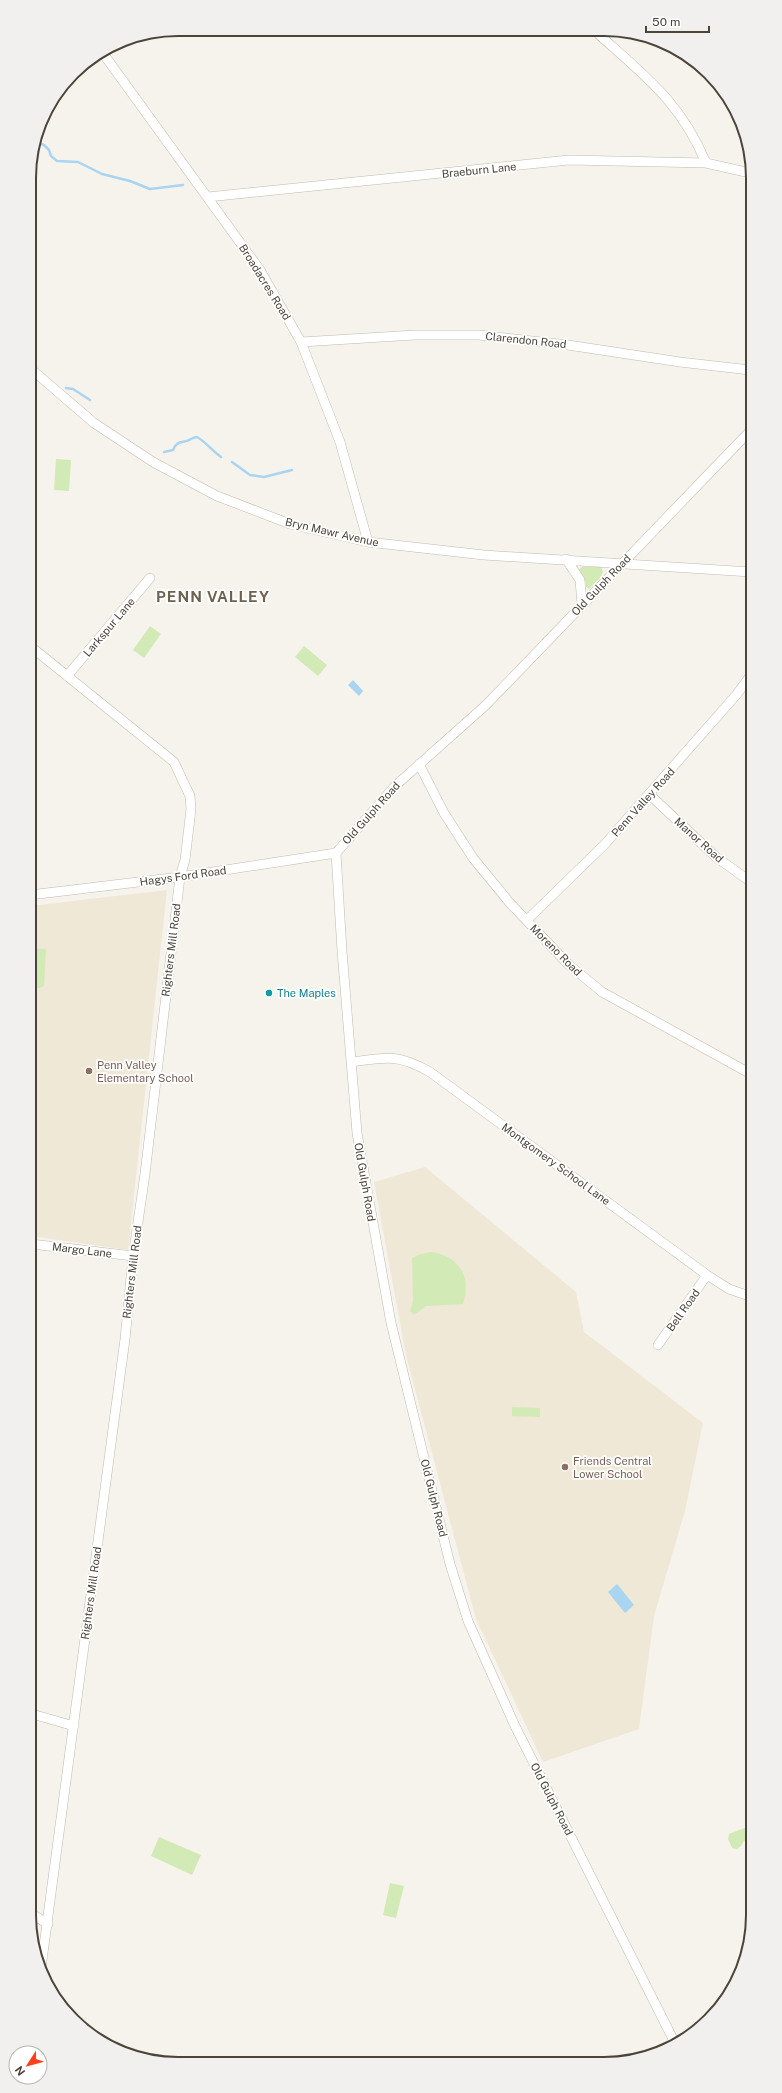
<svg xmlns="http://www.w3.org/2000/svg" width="782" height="2093" viewBox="0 0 782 2093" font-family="'Public Sans',sans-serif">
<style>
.education{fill:#efe8d6}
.green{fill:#d2eab5}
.water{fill:#a9d4f2}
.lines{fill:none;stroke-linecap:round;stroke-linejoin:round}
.stream{stroke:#a9d4f2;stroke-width:2.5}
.minor-casing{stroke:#c2bbae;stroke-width:10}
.minor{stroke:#fff;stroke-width:9}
.culture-dot{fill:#0f9aa8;stroke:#fff;stroke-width:1.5}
.education-dot{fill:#8d6e63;stroke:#fff;stroke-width:1.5}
.labels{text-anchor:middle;stroke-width:3.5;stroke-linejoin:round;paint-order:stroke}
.street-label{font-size:11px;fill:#4b4439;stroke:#fff}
.culture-label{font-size:11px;fill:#0d838f;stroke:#fff;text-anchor:start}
.education-label{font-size:11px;fill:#785e54;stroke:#fff;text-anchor:start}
.district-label{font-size:15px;font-weight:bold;letter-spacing:1px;fill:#6e6250;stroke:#fff}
.rim{fill:none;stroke:#4b4439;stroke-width:2}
</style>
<rect width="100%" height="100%" fill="#f6f3ec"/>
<!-- education -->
<path class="education" d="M167,890L128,1250L31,1236L30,906Z
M425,1167L576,1292L584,1332L703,1423L685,1511L654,1616L639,1729L543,1762L476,1619L406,1355L374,1182Z"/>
<!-- green -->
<path class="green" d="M56,459L71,460L69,491L54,490Z
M582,567H601L603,572L600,578L589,589L586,587V582L579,569Z
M150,626L161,634L144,658L133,650Z
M304,646L327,665L318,676L295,657Z
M30,948L46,949L44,986L39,988H31Z
M431,1252C459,1256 472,1276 463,1304L426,1306L414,1315L410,1311L413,1301L412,1258L421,1254Z
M512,1407L540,1408V1417L512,1416Z
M747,1827L753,1828V1841L749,1839L744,1841L741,1846L737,1849L732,1848L728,1839L729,1834Z
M159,1837L201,1855L192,1875L151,1856Z
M390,1883L404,1886L396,1918L383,1915Z"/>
<!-- water -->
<path class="water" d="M353,680L363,691L359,696L348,685Z
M617,1584L634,1605L625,1613L608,1592Z"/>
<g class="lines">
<!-- stream -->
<path class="stream" d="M36,142L44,145L49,150L51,156L57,161L78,162L102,174L130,181L150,189L183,185
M66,388L73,389L90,400
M164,452L173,450C177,439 184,444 191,439C193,438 195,437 197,437C206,442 212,451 221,457
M232,462L250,475L264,477L292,470"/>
<!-- minor casing -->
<g class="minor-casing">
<path id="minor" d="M596,32C644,75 681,102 706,163
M102,52L260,270L301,342L340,442L368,542
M208,197L569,160L706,163L750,173
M301,342L415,335H479L568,345L680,362L750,370
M30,368L94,423L153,462L217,496L290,524L368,542L484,555L751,572
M566,559L580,580L582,604
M30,646L174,762L190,796L191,809L185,860L180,877L145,1174L133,1256L125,1339L41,1968
M67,676L150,578
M419,764L444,813L473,858L509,902L568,964L602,992L751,1074
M650,795L716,857L751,882
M30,895L180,877L336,853
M527,920L605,844L737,694L751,675
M352,1062C387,1057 398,1054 430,1072L707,1275L729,1289L752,1297
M31,1244L133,1256
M658,1345L707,1275
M32,1714L74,1726
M32,1914L48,1924
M676,2045L515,1726L468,1621L450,1564L391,1323L357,1133L342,951L336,853L395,786L486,705L751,430"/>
</g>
<!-- minor -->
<use href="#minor" class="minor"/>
</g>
<!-- markers -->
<circle class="culture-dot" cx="269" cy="993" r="4"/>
<g class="education-dot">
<circle cx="89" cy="1071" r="4"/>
<circle cx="565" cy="1467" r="4"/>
</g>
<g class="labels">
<!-- street labels -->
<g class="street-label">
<text transform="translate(479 170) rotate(-6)" y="4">Braeburn Lane</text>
<text transform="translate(265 282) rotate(58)" y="4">Broadacres Road</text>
<text transform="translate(526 340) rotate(6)" y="4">Clarendon Road</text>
<text transform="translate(332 532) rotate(13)" y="4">Bryn Mawr Avenue</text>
<text transform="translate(601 585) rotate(-46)" y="4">Old Gulph Road</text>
<text transform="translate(109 627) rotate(-50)" y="4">Larkspur Lane</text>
<text transform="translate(643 802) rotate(-48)" y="4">Penn Valley Road</text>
<text transform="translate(371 813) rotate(-48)" y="4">Old Gulph Road</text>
<text transform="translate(699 840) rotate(42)" y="4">Manor Road</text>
<text transform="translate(183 876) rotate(-8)" y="4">Hagys Ford Road</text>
<text transform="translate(171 950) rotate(-83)" y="4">Righters Mill Road</text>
<text transform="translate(556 950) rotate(45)" y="4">Moreno Road</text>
<text transform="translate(556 1164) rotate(36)" y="4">Montgomery School Lane</text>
<text transform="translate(365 1182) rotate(80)" y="4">Old Gulph Road</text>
<text transform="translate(82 1250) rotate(7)" y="4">Margo Lane</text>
<text transform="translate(132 1272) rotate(-83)" y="4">Righters Mill Road</text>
<text transform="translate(683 1310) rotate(-55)" y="4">Bell Road</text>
<text transform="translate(434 1498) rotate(76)" y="4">Old Gulph Road</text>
<text transform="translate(91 1593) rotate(-82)" y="4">Righters Mill Road</text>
<text transform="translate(552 1799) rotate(63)" y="4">Old Gulph Road</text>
</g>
<!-- culture labels -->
<g class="culture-label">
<text x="277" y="997">The Maples</text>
</g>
<!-- education labels -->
<g class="education-label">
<text x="97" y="1069">Penn Valley<tspan x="97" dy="13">Elementary School</tspan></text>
<text x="573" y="1465">Friends Central<tspan x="573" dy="13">Lower School</tspan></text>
</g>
<!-- district labels -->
<g class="district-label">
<text x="213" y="602">PENN VALLEY</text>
</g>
</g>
<!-- crop -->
<path d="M0 0H782V2093H0ZM178 36H604A142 142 0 0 1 746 178V1915A142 142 0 0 1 604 2057H178A142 142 0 0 1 36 1915V178A142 142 0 0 1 178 36Z" fill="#f1f0ef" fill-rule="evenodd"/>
<path class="rim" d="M178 36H604A142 142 0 0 1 746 178V1915A142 142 0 0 1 604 2057H178A142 142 0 0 1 36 1915V178A142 142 0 0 1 178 36Z"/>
<!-- north arrow -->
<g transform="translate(28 2065) rotate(234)"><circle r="19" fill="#ffffff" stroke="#b7b4b0"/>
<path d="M0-3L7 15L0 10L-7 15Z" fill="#fc3f1d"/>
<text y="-6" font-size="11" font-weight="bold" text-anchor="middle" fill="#4b4439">N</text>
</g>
<!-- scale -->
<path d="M646 26v6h63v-6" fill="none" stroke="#4b4439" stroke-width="2"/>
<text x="652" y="26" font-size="12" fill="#4b4439" stroke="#ffffff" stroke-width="3" paint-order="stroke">50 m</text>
</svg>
